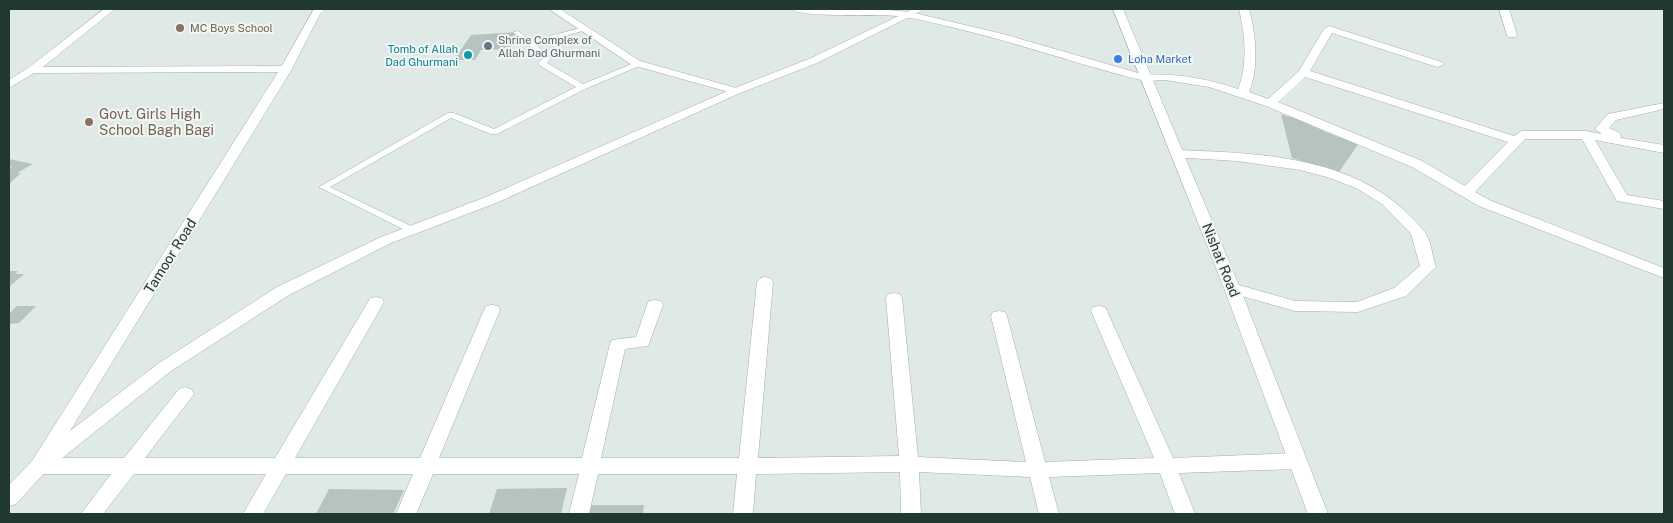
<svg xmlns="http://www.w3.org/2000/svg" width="1673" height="523" viewBox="0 0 1673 523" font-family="'Public Sans',sans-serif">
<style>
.building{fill:#b5c4be}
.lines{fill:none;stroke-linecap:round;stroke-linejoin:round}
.service-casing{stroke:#a2b0ac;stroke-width:1}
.minor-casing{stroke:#a2b0ac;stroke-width:1}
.tertiary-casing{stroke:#a2b0ac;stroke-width:1}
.service{fill:#fff;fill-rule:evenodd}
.minor{fill:#fff;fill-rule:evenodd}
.tertiary{fill:#fff;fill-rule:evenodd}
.education-dot{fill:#8d6e63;stroke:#eff6f3;stroke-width:2}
.worship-dot{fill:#6b7280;stroke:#eff6f3;stroke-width:2}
.culture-dot{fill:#0f9aa8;stroke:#eff6f3;stroke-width:2}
.shop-dot{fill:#3f7fe0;stroke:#eff6f3;stroke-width:2}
.labels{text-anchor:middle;stroke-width:4;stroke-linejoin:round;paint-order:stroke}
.far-education-label{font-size:11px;fill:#785e54;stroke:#eff6f3;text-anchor:start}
.far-worship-label{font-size:11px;fill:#5b616d;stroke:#eff6f3;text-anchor:start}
.far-culture-label{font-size:11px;fill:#0d838f;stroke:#eff6f3;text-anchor:end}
.far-shop-label{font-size:11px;fill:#366cbe;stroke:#eff6f3;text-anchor:start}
.education-label{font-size:14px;fill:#785e54;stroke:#eff6f3;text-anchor:start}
.street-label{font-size:14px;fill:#213832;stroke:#eff6f3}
</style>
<rect width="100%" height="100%" fill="#dfe9e5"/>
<!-- building -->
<path class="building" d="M516,32L513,43L509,49L481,50L475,60H454L471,35Z
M1281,114L1312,124V126L1338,137L1339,135L1359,143L1339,172L1292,158Z
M9,159L33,164L17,173H21L9,184V169L12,167L9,166Z
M9,271H18L15,274H24L9,287Z
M17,306H36L19,323L9,324V314Z
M567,488L561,514H489L497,489Z
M329,489L404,490L393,514H316Z
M584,505H644L643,514H581Z"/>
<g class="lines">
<!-- service casing -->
<g class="service-casing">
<path id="service" d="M584,27L587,29L586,30L535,44L551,58L547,63L583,84L637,62H640L644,64L585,89L497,134H491L451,118L330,187L415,228L417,230L415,232H409L319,187L448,113H454L494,129L576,87L539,65L538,63L543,58L513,32L518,31L531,41Z"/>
</g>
<!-- minor casing -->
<g class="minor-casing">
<path id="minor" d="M104,9H115L43,67L286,66L292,69L286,72L34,73L9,88V80L28,68Z
M549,9H560L640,61L740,89L742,91L736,94L632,65Z
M791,9H879L910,12L1003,34L1145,75C1177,73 1208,79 1238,89C1248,65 1245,34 1239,9H1249C1256,34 1259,68 1249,92L1268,99L1299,71L1324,29L1329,26L1442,62L1444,64L1438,67L1434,66L1332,33L1310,71L1514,136L1522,131H1586L1602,134L1595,129L1608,114L1664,103V109L1616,120L1609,128L1620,133L1621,138L1664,145V153L1595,140L1627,195L1664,201V209L1617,201L1582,139H1525L1475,192L1489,200L1664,268V278L1479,206L1412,167L1266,106L1209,87L1165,80L1145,81C1082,66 1022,44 959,29C938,24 917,18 896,16C877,14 801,18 791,9ZM1305,77L1508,142L1465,186L1422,161L1278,102Z
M1499,9H1509L1517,35L1516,37H1508L1507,35Z
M1177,150C1254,153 1345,155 1405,211C1412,218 1420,225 1426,234C1432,244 1432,256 1436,267L1406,296L1358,312L1295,311L1227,292L1224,288L1227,284L1232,283L1295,301L1357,302L1394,288L1420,266L1411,234L1382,204L1356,188L1327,177L1300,170L1237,161L1172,157L1171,154Z
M765,277L770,278L773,282L758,458L899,456L886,298L888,294L894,293L900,294L902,298L918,457L1026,462L991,316L993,312L999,311L1005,312L1007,316L1045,462L1154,458L1091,311L1093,307L1099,306L1105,307L1107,311L1173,458L1296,453L1303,456L1306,461L1303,466L1296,469L1179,473L1195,514H1175L1160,473L1049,477L1059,514H1039L1030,477L919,472L921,514H901L900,472L756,474L753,514H733L737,474H598L589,514H569L579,474H433L416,514H396L413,474H286L263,514H243L266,474H134L103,514H81L111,474H39L32,471L29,466L32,461L39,458H124L179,389L185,387L191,389L194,394L145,458H275L368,302L370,298L376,297L382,298L384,302L295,458H420L484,310L486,306L492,305L498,306L500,310L439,458H582L610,344L612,340L636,337L647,305L649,301L655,300L661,301L663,305L648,346L625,349L601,458H739L757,282L760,278Z"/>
</g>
<!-- tertiary casing -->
<g class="tertiary-casing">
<path id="tertiary" d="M314,9H326L320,14L292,69L70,431L159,363L277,287L381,237L486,197L732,89L809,59L913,9H925L817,63L740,93L496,203L391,243L289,295L171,371L46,471L16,504L9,506V485L32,461L280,69Z
M1113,9H1123L1240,288L1328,514H1308L1224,288Z"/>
</g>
<!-- service -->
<use href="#service" class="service"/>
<!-- minor -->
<use href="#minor" class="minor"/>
<!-- tertiary -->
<use href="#tertiary" class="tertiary"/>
</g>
<!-- markers -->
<g class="education-dot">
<circle cx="180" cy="28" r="5"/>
<circle cx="89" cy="122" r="5"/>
</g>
<circle class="worship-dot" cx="488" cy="46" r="5"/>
<circle class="culture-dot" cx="468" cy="55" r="5"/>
<circle class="shop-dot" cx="1118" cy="59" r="5"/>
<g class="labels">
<!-- far-education labels -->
<g class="far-education-label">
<text x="190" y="32">MC Boys School</text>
</g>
<!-- far-worship labels -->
<g class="far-worship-label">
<text x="498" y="44">Shrine Complex of<tspan x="498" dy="13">Allah Dad Ghurmani</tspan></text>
</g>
<!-- far-culture labels -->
<g class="far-culture-label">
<text x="458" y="53">Tomb of Allah<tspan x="458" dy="13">Dad Ghurmani</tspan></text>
</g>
<!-- far-shop labels -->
<g class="far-shop-label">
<text x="1128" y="63">Loha Market</text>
</g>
<!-- education labels -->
<g class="education-label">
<text x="99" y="119">Govt. Girls High<tspan x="99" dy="16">School Bagh Bagi</tspan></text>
</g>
<!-- street labels -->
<g class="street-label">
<text transform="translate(170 256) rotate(-58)" y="5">Tamoor Road</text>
<text transform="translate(1221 260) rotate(68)" y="5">Nishat Road</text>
</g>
</g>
<!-- border -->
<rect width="1673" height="523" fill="none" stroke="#213832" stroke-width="20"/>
</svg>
